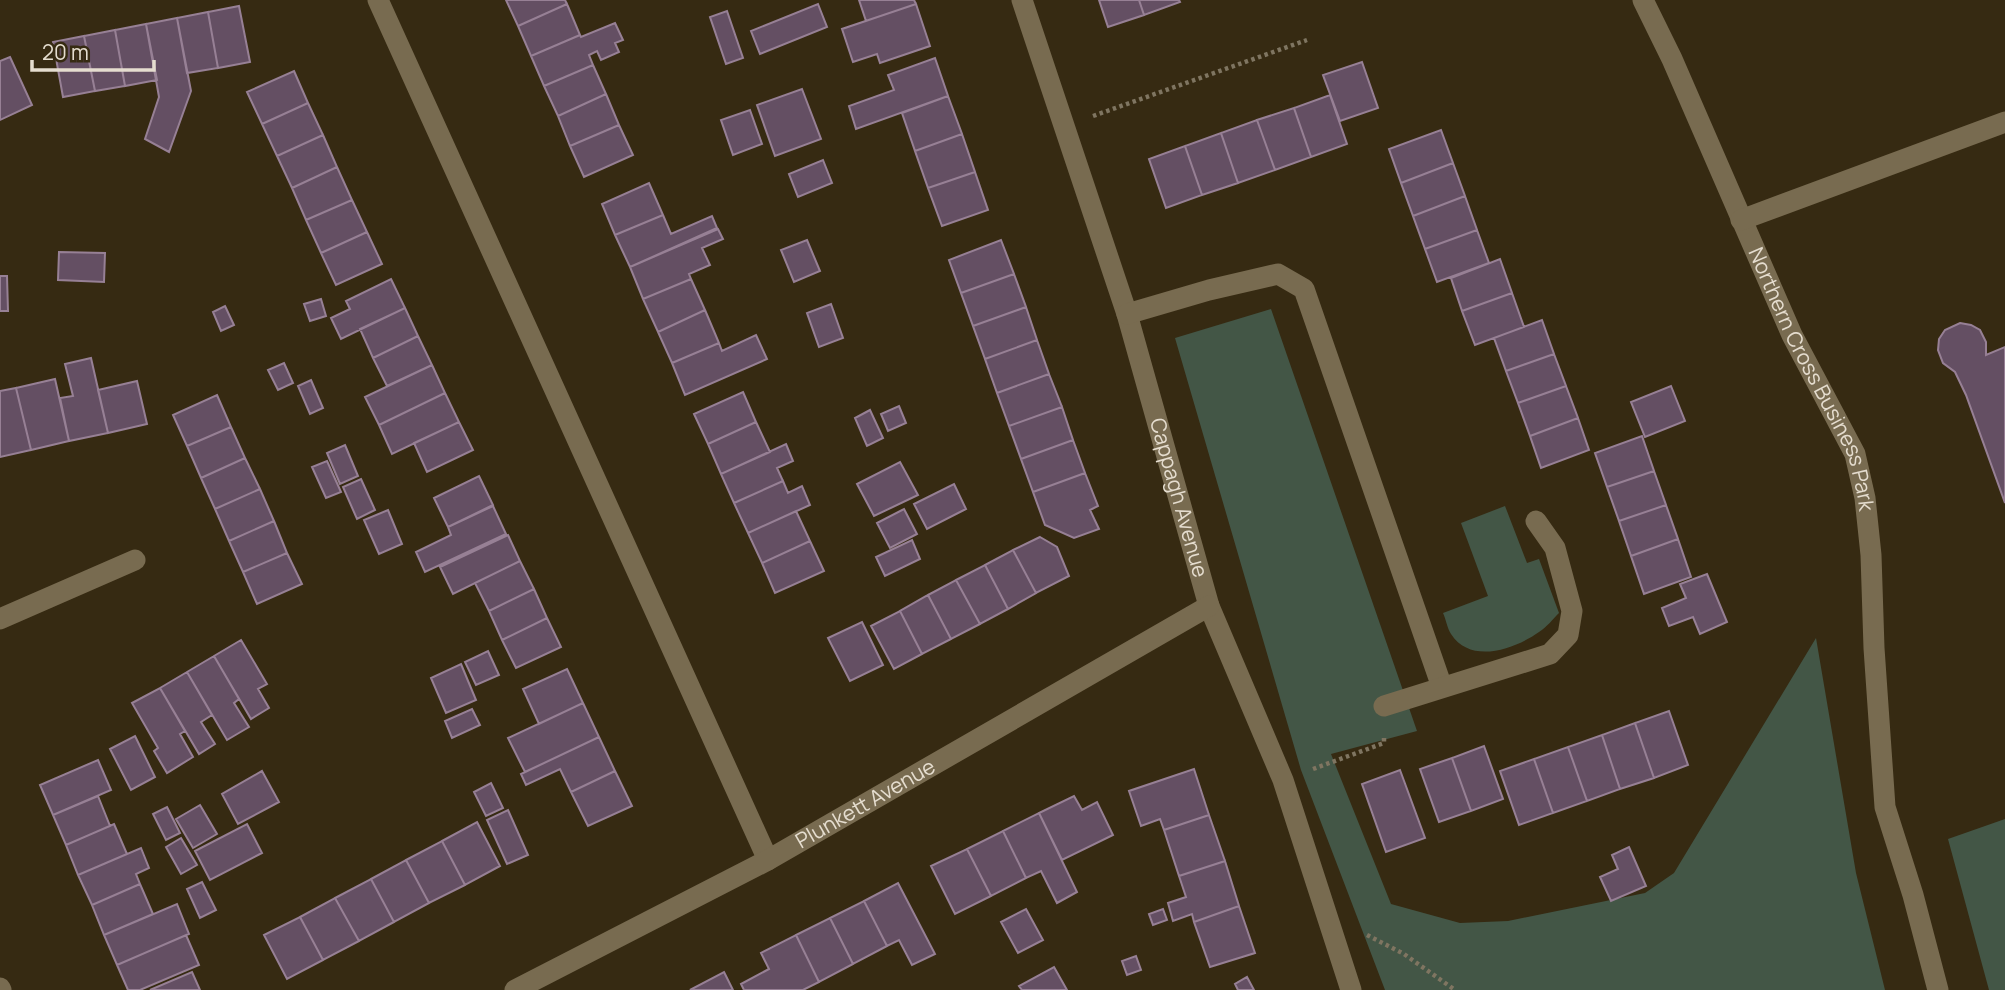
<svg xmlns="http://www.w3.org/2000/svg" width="2005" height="990" viewBox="0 0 2005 990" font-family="Manrope,sans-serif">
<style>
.green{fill:#435646}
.building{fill:#644f63;stroke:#978095;stroke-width:2}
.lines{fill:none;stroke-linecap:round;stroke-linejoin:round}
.path{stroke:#7f7561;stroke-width:4.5;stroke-dasharray:3.5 3.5;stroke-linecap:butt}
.minor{stroke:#786b50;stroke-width:21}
.labels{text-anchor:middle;stroke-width:5;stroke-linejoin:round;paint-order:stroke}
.street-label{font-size:21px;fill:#e5ddcf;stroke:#362a12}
</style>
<rect width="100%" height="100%" fill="#362a12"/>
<!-- green -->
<path class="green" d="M1271,309L1417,731L1331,754L1391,904L1460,923L1508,921L1645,893L1674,873L1816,638L1856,873L1885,990H1385L1301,770L1175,338Z
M1505,506L1527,563L1539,559L1559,613C1553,619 1547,627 1539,632C1515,649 1471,665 1451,634C1447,628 1446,619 1443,613L1488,596L1461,523Z
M2005,819V990H1989L1948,839Z"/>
<!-- building -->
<path class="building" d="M506,0H565L567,4L518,26Z
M859,0H914L916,4L866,21Z
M1099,0H1139L1144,15L1108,27Z
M1139,0H1179L1180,2L1144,15Z
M567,4L580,35L531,56L518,26Z
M818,4L827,27L760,54L751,31Z
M916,4L930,46L880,63L877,54L853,62L842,29Z
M239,6L250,62L218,68L208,12Z
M727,11L743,58L726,64L710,17Z
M208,12L218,68L187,73L177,18Z
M177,18L191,91L169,152L145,139L159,97L146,24Z
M615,23L623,40L615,43L619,52L601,60L597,51L589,55L593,65L544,86L531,56L580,35L581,37Z
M146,24L157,80L125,86L115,30Z
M115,30L125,86L95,91L84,36Z
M84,36L95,91L63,97L53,42Z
M10,57L32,105L0,120V61Z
M935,58L948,96L856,129L849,106L894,90L888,75Z
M1362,62L1378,108L1340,121L1323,75Z
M593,65L606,94L558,116L544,86Z
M294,71L308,103L262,124L247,92Z
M802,89L821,139L775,156L757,105Z
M606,94L619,125L570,146L558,116Z
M1330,95L1347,144L1311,157L1294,108Z
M948,96L962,134L915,151L902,113Z
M308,103L323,135L277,156L262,124Z
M1294,108L1311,157L1275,170L1257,120Z
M750,110L762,144L733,155L721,120Z
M1257,120L1275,170L1238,183L1221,133Z
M619,125L633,155L584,177L570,146Z
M1441,130L1453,163L1401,183L1389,149Z
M1221,133L1238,183L1202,195L1185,146Z
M962,134L975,172L928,188L915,151Z
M323,135L337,167L292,188L277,156Z
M1185,146L1202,195L1166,208L1149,159Z
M823,160L832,183L798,197L789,174Z
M1453,163L1465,196L1413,216L1401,183Z
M337,167L352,200L306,220L292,188Z
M975,172L988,210L942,226L928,188Z
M649,183L663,215L615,235L602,204Z
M1465,196L1477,230L1425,249L1413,216Z
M352,200L367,232L321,253L306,220Z
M663,215L671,234L712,216L717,228L630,267L615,235Z
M718,229L723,239L702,248L710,265L689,274L691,279L643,299L630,267Z
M1477,230L1489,263L1437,282L1425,249Z
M367,232L382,264L336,285L321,253Z
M807,240L820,271L794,282L781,250Z
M1001,240L1014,274L961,293L949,260Z
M59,252L105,253L104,282L58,280Z
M1500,259L1512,293L1462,311L1451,278Z
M1014,274L1026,307L973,326L961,293Z
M0,276H7L8,311H0Z
M391,279L405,308L341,339L331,318L350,309L346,301Z
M691,279L705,310L658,332L643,299Z
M1512,293L1524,327L1475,345L1462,311Z
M321,299L326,316L310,321L304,304Z
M831,304L843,338L819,347L807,313Z
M225,306L234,325L221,331L213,312Z
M1026,307L1037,340L985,359L973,326Z
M405,308L418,336L373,358L360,329Z
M705,310L719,343L672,363L658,332Z
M1542,320L1554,354L1506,371L1494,338Z
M1960,323L1971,325L1980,330L1986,342V355L2005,347V503L1966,395L1955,372L1943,363L1938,350L1939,339L1945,330Z
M756,335L767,359L685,395L672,363L719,343L722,351Z
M418,336L432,365L387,386L373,358Z
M1037,340L1049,374L997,393L985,359Z
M1554,354L1566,386L1518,403L1506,371Z
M91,358L108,433L69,441L60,398L73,396L65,364Z
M284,363L293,383L278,390L268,370Z
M432,365L445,393L379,425L365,397Z
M1049,374L1062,407L1009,426L997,393Z
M55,379L69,441L31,450L16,388Z
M311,380L323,408L310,414L298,386Z
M137,381L147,424L108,433L98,390Z
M1566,386L1578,418L1530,436L1518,403Z
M1671,386L1685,421L1645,437L1631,402Z
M16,388L31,450L0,457V391Z
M743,392L756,422L708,444L694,414Z
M445,393L459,422L392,454L379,425Z
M217,395L231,427L187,446L173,415Z
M899,406L906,423L888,431L881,414Z
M1062,407L1073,440L1021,459L1009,426Z
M870,410L883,438L867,446L855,418Z
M1578,418L1589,450L1541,468L1530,436Z
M459,422L473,450L427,472L414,443Z
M756,422L770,452L721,474L708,444Z
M231,427L245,458L201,478L187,446Z
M1642,436L1654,471L1607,487L1595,453Z
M1073,440L1085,473L1033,492L1021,459Z
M786,444L793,461L777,468L783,481L734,503L721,474Z
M345,445L358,476L340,484L327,453Z
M245,458L260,489L215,509L201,478Z
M327,461L341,492L326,498L312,467Z
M900,462L918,495L874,516L857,484Z
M1654,471L1666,505L1619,521L1607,487Z
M1085,473L1098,506L1090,510L1099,529L1074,538L1045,525L1033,492Z
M479,476L493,505L448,527L434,498Z
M361,479L375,510L357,519L343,487Z
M783,481L788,493L802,486L810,505L748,533L734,503Z
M954,484L966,509L927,529L914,504Z
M260,489L274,521L229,541L215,509Z
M1666,505L1678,539L1631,556L1619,521Z
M493,506L506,534L425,572L416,552L451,535L448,527Z
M904,509L917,534L890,548L877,523Z
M388,510L402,544L379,554L364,520Z
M796,511L810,541L762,563L748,533Z
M274,521L287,553L243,572L229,541Z
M508,535L520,561L453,594L440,567Z
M1040,537L1057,547L1069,576L1036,593L1013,550Z
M1678,539L1691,577L1644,594L1631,556Z
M912,540L920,559L885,576L876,557Z
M810,541L824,571L775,593L762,563Z
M1013,550L1036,593L1008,609L985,565Z
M287,553L302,584L257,604L243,572Z
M520,561L534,589L489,611L475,583Z
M985,565L1008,609L980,624L956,580Z
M1707,574L1727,622L1700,634L1693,617L1669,626L1662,608L1686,598L1680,584Z
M956,580L980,624L951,639L928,595Z
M534,589L547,618L502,640L489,611Z
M928,595L951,639L922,654L900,611Z
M900,611L922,654L894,669L871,626Z
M547,618L561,647L516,668L502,640Z
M862,622L883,665L850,681L828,638Z
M241,640L267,684L258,689L269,708L251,719L214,656Z
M488,651L499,675L476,685L465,662Z
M214,656L239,699L234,703L249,727L227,740L187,672Z
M461,664L476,700L446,713L431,678Z
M567,669L583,703L539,724L523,689Z
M187,672L212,715L201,722L215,744L199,754L160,688Z
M160,688L185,731L180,734L193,757L167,773L154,751L158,748L132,703Z
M583,703L599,737L525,772L508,738Z
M472,709L480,725L452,738L445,721Z
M1669,711L1688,765L1654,778L1635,723Z
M1635,723L1654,778L1620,789L1602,735Z
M1602,735L1620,789L1587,801L1568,747Z
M135,736L155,777L131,790L110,749Z
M599,737L615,771L571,792L560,769L526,785L521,774Z
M1484,746L1503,799L1471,811L1452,758Z
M1568,747L1587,801L1553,813L1534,759Z
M1452,758L1471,811L1439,822L1420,769Z
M1534,759L1553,813L1519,825L1500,771Z
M98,760L111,790L53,815L40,785Z
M1194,769L1209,815L1164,830L1160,819L1141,826L1129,791Z
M1400,770L1425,838L1386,852L1362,784Z
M262,771L279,802L238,824L222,794Z
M615,771L632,806L588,826L571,792Z
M491,783L503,808L486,816L474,792Z
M98,796L110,826L66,845L53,815Z
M1074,796L1082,810L1097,802L1113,835L1062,860L1039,813Z
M200,805L217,834L193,848L176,819Z
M167,807L180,833L166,840L153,814Z
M508,810L528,855L507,864L487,820Z
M1039,813L1077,892L1057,903L1041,871L1026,878L1003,831Z
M1209,815L1225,861L1179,876L1164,830Z
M477,822L500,866L465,885L442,841Z
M114,824L127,854L78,875L66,845Z
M247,824L262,853L210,880L195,851Z
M1003,831L1026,878L991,896L967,849Z
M181,838L197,865L181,874L166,847Z
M442,841L465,885L429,903L406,860Z
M1629,847L1646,886L1611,901L1600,877L1618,869L1612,855Z
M141,848L149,868L136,874L140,884L92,905L78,875Z
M967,849L991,896L955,914L931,866Z
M406,860L429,903L394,922L371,879Z
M1225,861L1239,906L1194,922L1192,914L1173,921L1168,903L1186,897L1179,876Z
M371,879L394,922L359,941L335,898Z
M202,882L216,910L200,918L187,889Z
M898,883L935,954L912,965L899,940L887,946L864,901Z
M140,884L153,914L104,935L92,905Z
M335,898L359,941L323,960L300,917Z
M864,901L887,946L853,964L830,918Z
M177,904L189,934L117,965L104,935Z
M1239,906L1255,953L1210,967L1194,922Z
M1026,909L1043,940L1018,953L1001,922Z
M1163,909L1167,920L1153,925L1149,914Z
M300,917L323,960L287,979L264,935Z
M830,918L853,964L819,982L796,935Z
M186,935L199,965L140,990H128L117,965Z
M796,935L819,982L803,990H744L741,984L769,969L761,953Z
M1136,956L1141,970L1127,975L1122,961Z
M1054,967L1067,990H1022L1019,986Z
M192,972L200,990H150Z
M724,972L733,990H690Z
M1247,977L1254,990H1238L1235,984Z"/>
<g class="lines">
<!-- path -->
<path class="path" d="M1093,116L1307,40
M1313,769L1384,743V737
M1367,935L1404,954L1455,990"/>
<!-- minor -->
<g class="minor">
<path d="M378,0L768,860"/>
<path id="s1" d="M1022,0L1127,314L1209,606L1283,780L1351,990"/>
<path id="s2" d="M1643,0L1672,59L1792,335L1855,454L1865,498L1871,555L1874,648L1885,807L1913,895L1938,990"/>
<path d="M1741,220L2005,122"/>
<path d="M1127,314L1209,290L1278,274L1304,289L1442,687"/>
<path d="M0,619L135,560"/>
<path d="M1384,706L1550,654L1568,635L1572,611L1555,548L1536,521"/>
<path d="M0,988L1,990"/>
<path id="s3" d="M515,990L768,860L1209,606"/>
</g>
</g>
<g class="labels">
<!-- street labels -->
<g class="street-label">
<text dy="7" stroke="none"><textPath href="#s2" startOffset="416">Northern Cross Business Park</textPath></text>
<text dy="7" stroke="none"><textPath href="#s1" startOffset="522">Cappagh Avenue</textPath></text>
<text dy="7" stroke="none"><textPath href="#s3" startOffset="397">Plunkett Avenue</textPath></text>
</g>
</g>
<!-- scale -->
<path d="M32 60v10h122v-10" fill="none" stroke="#e5ddcf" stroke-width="3.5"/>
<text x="42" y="60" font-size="21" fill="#e5ddcf" stroke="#362a12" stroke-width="5" paint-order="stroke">20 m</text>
</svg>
